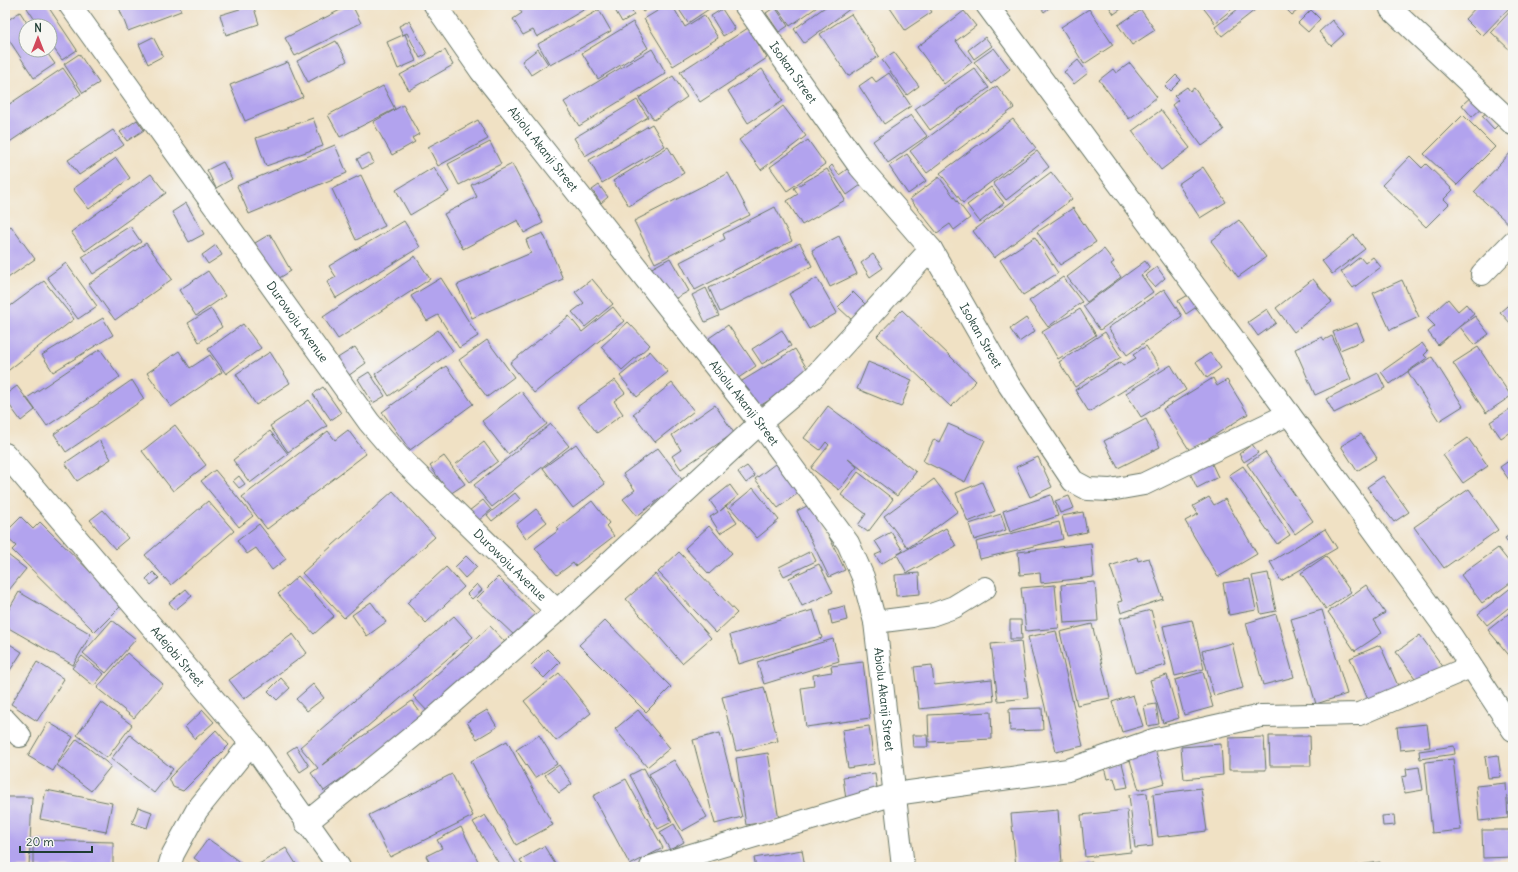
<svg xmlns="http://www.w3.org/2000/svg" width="1518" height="872" viewBox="0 0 1518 872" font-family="Delius,sans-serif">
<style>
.building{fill:#b2a3ee}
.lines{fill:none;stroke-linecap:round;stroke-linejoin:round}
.minor-casing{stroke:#687666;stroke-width:24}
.minor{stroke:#fff;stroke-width:22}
.labels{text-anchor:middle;stroke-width:3;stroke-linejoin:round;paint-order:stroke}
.street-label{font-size:12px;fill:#1f3d34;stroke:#f6f6f2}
</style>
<rect width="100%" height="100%" fill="#f6f6f2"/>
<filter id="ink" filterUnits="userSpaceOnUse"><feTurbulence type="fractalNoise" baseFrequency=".025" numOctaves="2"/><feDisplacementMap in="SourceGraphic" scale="8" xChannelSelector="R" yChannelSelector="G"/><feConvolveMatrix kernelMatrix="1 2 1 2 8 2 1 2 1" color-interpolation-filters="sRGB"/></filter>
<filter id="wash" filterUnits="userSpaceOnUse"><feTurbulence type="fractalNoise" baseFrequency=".012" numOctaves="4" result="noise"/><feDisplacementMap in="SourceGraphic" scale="16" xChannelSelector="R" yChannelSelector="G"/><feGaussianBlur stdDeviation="0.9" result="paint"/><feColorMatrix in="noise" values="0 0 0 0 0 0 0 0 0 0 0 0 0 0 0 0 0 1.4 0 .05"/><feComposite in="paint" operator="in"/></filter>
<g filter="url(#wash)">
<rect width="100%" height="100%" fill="#f0e1c4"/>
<g id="blocks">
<!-- building -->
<path class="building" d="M31,5H47L77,50L62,60L50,43V26H39L27,8Z
M118,5H179L181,11L128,31Z
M253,5L259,24L226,35L220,15Z
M350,5H352L361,23L295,56L285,38Z
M516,5H592L537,37L533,30L523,35L513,19L522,13Z
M612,5H628L634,15L622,22Z
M637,5H653L643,12Z
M667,5H672L685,27L704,15L718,38L673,66L644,19Z
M676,5H715L688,23Z
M775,5H820L790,26Z
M828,5H855L804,43L794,29Z
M888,5H927L932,12L905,30Z
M1039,5H1053L1044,12Z
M1108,5H1127L1114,14Z
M1201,5H1237L1215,23Z
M1243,5H1251L1255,10L1222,36L1215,27Z
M1282,5H1304L1292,15Z
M1478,5H1512L1482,36L1465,19Z
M775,7L788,26L779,32L766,13Z
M1513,8V53L1491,32Z
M722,9L735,29L723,36L711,16Z
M1089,9L1113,45L1084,64L1061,27Z
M599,10L611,31L550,65L538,44Z
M1141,10L1155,30L1132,45L1118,25Z
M1311,10L1320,19L1308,32L1298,23Z
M964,11L976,26L956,41L972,62L944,84L917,47Z
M20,12L29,26H26V50H45L55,64L34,78L5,34V22Z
M851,14L879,56L848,76L820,34Z
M1332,20L1344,34L1331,46L1319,32Z
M409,21L427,54L420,58L407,33L403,35L399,26Z
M633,22L648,48L598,79L582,53Z
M748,28L767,58L700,102L680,72Z
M405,34L416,61L398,69L387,42Z
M153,37L163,56L148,64L139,44Z
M985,37L992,46L974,59L968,50Z
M336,41L347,61L308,82L297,61Z
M994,48L1010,69L991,84L974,62Z
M538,49L548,64L531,75L522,61Z
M652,49L666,73L579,126L564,102Z
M445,50L453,65L409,90L400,75Z
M894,52L919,86L907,95L882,60Z
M79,54L99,83L83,93L64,64Z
M1078,60L1088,73L1074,84L1064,72Z
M288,62L303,97L245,121L230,85Z
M1130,63L1157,97L1129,119L1099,80L1113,69L1116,73Z
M63,68L81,94L5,145V107Z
M974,68L989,88L930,130L915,109Z
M762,69L783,101L748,123L728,91Z
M889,73L911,106L884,124L859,86L872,77L876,82Z
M1176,75L1181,80L1170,91L1165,86Z
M673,76L687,97L654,120L639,98Z
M383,86L395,109L340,137L328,115Z
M997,86L1014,108L927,173L910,151Z
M1187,87L1190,91L1194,88L1224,130L1202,146L1172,105L1178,100L1174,96Z
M1474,94L1484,106L1472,117L1462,105Z
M637,100L648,117L585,156L574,138Z
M403,105L419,134L412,138L415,142L392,155L373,122Z
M783,106L806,136L761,170L739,140Z
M1161,110L1190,148L1161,170L1132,131Z
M1490,110L1500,123L1494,129L1482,116Z
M911,115L927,136L888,163L873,141Z
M1463,115L1495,147L1457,185L1424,154Z
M313,118L323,146L266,166L256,138Z
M1013,119L1036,148L963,203L940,173Z
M137,120L144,130L127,141L120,132Z
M478,120L488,139L438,166L428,147Z
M652,124L665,146L602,183L589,160Z
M113,130L124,145L79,175L68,160Z
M808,140L825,164L787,191L770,167Z
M490,142L501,164L459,185L448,164Z
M335,145L347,173L249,214L237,186Z
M668,147L684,173L629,206L613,181Z
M1513,150V223L1511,226L1474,192Z
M1037,151L1049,167L1006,200L993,183Z
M369,153L374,163L362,169L357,159Z
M907,154L926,181L908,194L889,166Z
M1410,156L1422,168L1426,164L1453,190L1444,199L1449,204L1426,227L1382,185Z
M116,158L130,178L89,209L73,189Z
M223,162L232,179L216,188L207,170Z
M512,164L543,223L524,233L518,220L463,249L444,214L477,197L471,185Z
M832,165L839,175L850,167L861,185L847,195L829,168Z
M434,167L449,192L410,215L396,190Z
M1203,167L1226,202L1200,218L1178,184Z
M827,169L845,200L802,225L787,201L798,194L794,188Z
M1051,172L1072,199L994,258L973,231Z
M728,173L750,215L655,263L634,221Z
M151,174L166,193L85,251L71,232Z
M361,175L385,226L356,240L332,189Z
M939,177L970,218L954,230L950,224L937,233L910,199Z
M599,185L608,197L601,203L592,190Z
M991,187L1004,203L980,222L967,205Z
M186,203L204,234L189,242L172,212Z
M775,207L792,241L695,290L680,262L725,239L723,234Z
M1073,208L1096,242L1060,265L1037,232Z
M1239,220L1266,257L1238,277L1211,241Z
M404,221L420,247L336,298L327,282L336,277L329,266Z
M11,226L35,259L5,280V230Z
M130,226L141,242L93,274L82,257Z
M543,233L563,279L472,318L457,285L531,253L526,240Z
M270,234L291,271L276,280L255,243Z
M1354,235L1365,249L1332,274L1322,261Z
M839,236L857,274L830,287L812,250Z
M1035,237L1058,273L1023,295L1000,260Z
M146,243L172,279L115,320L89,284Z
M800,243L812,266L720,312L709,288Z
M216,245L222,255L208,264L202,255Z
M1104,249L1114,262L1111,264L1121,277L1087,302L1067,277Z
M873,254L883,268L870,277L861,263Z
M415,256L430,279L338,339L323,317Z
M1360,257L1365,263L1373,257L1381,267L1353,288L1341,272Z
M670,258L689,291L669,302L650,269Z
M1145,261L1150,268L1141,275L1153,292L1100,330L1083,306Z
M66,263L97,306L78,319L47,277Z
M1157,267L1165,278L1155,287L1145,276Z
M208,271L225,296L196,316L179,290Z
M1063,277L1082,302L1048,327L1029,301Z
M441,278L478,336L459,348L438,315L427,321L411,296Z
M817,278L837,313L809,329L789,294Z
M592,279L613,304L585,327L572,312L584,303L575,292Z
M1313,279L1332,302L1294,332L1276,308Z
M1402,280L1419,317L1390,330L1373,293Z
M44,281L74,319L5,373V310Z
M706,288L719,316L705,322L692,295Z
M1164,289L1182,316L1127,355L1108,328Z
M853,292L867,306L853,321L838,307Z
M1190,294L1198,306L1186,314L1178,301Z
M1448,299L1458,311L1466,304L1474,314L1438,345L1428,332L1435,326L1427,318Z
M1513,301V326L1500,312Z
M613,307L624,321L534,393L510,363L569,316L582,332Z
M211,309L222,327L199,342L188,323Z
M1080,309L1096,335L1058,359L1042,332Z
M1267,309L1276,323L1258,336L1248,322Z
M902,310L976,381L951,407L877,336Z
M1475,316L1489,334L1474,345L1460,327Z
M103,318L113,335L53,372L42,355Z
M1026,318L1035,331L1019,342L1010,329Z
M628,322L650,345L622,370L601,347Z
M1357,323L1364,340L1340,350L1333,332Z
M243,324L261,348L226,374L208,349Z
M728,325L756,366L737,379L709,338Z
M438,330L453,351L389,396L375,374Z
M782,330L791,346L762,364L752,349Z
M1105,332L1121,357L1075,387L1059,362Z
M1332,336L1351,379L1315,395L1295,349L1322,337L1324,340Z
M487,340L514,377L487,397L459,360Z
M1422,343L1428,351L1424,355L1427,358L1390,384L1381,372Z
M1146,346L1160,368L1089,412L1075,390L1121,362L1123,366L1136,358L1133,355Z
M355,347L366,363L348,376L336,359Z
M1478,347L1511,396L1486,413L1453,363Z
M100,349L120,377L47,426L27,398Z
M795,349L811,375L753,410L737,384Z
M179,351L190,368L210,355L222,372L171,407L147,373Z
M650,351L668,372L637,397L620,376Z
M270,352L290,383L256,405L236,374Z
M1210,353L1221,368L1207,378L1196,362Z
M1432,357L1463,406L1439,421L1408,372Z
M868,362L912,380L901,407L857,389Z
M1171,365L1186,390L1141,417L1126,393Z
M446,366L473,404L410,450L382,412Z
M369,372L385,396L373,403L358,379Z
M1378,373L1385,388L1334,413L1326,399Z
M1213,378L1217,386L1227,380L1248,414L1190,451L1163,409Z
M132,380L144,399L66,452L54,434Z
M615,380L625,393L614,401L623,414L597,433L577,407Z
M672,383L694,411L655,442L633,414Z
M17,386L35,410L21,421L5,399V395Z
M323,387L341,413L331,420L313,394Z
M521,391L547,424L508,454L482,421Z
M309,400L327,426L288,452L270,426Z
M715,405L734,433L681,469L672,456L681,450L672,435Z
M828,406L916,472L897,496L848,459L857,467L839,490L811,468L829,445L826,442L820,450L804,438Z
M1513,407V430L1501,438L1490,422Z
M1146,419L1160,447L1118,468L1104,441Z
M551,424L569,446L492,507L474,485Z
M948,424L985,440L965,482L923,461L934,439L939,442Z
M175,425L206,465L173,491L142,451Z
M348,430L366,454L267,529L242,497L328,431L335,440Z
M270,431L288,454L250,483L233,460Z
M1361,434L1377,458L1357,471L1341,446Z
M1468,438L1488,466L1463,483L1443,455Z
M99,440L111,459L77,481L65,463Z
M484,442L498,461L470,482L456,464Z
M576,444L605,484L573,508L543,468Z
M1252,444L1258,453L1244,462L1239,454Z
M658,448L683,481L637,516L623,499L635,490L623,474Z
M1265,452L1313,521L1295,534L1247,464Z
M444,456L465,484L450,494L430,466Z
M1038,457L1052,487L1030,497L1016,467Z
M1513,458V484H1512L1500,467Z
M779,461L802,490L778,508L755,479Z
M1211,462L1218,477L1197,488L1190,473Z
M747,466L755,476L746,483L738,472Z
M1243,466L1290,535L1277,544L1229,475Z
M215,470L253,516L239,527L201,481Z
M858,472L893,499L868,532L858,525L866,514L841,495Z
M239,476L245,484L239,488L233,481Z
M1383,476L1409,512L1394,522L1367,487Z
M934,479L958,511L908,548L884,516Z
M982,482L995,511L968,522L956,493Z
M730,485L738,496L720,511L726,506L737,522L720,533L710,517L718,512L710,501Z
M753,488L779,520L757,538L730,507Z
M1469,489L1498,530L1444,568L1414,527Z
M393,491L435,537L344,618L302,573Z
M515,493L520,499L492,521L487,515Z
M1051,495L1058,516L1010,532L1003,511Z
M1069,496L1074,508L1060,513L1055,501Z
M1209,497L1214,505L1225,499L1257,554L1218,577L1185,521L1198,514L1193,506Z
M483,500L491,510L478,521L469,511Z
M208,501L234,531L171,585L145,555Z
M592,501L609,523L606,526L614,536L575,566L573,563L557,575L535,548L559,530L557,528Z
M813,503L845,570L829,577L797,511Z
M536,509L547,522L526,539L516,525Z
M103,510L128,538L115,549L90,520Z
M1083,512L1087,532L1067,536L1062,516Z
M1001,514L1006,530L974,540L969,524Z
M21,517L33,529L40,522L123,604L95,632L12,550L16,546L5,536V533Z
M1059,522L1063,539L980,559L976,542Z
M259,524L286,559L272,570L256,548L247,554L237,541Z
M709,526L732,553L709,574L685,548Z
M946,528L956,546L907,573L897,555Z
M1325,529L1337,548L1281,581L1270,562Z
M891,532L903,551L881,564L875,555L882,552L875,541Z
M1513,533V550L1505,538Z
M1091,543L1094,577L1041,583L1040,573L1020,575L1018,552Z
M1498,548L1513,567V581L1482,603L1461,575Z
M811,551L816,561L784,576L779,567Z
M679,552L737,613L716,633L658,572Z
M8,555L26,569L5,595V558Z
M466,556L477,567L465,578L455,567Z
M1326,556L1351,592L1326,609L1301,573Z
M1137,557L1138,561L1149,558L1163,599L1121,613L1118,602L1122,601L1110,566Z
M819,564L833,592L802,606L789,578Z
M446,567L464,587L426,623L407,603Z
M153,572L159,578L151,585L146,579Z
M919,573L920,594L896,596L895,575Z
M1268,573L1276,611L1261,614L1252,576Z
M655,574L711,638L682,663L626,599Z
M298,576L334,616L314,634L278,594Z
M498,577L538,616L517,638L476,599Z
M1250,579L1256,610L1229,615L1223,583Z
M1095,582L1098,621L1064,623L1061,585Z
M477,584L482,590L472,599L467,594Z
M1055,585L1059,628L1026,631L1021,588Z
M1366,585L1385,613L1374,620L1382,633L1355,651L1328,612Z
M1513,586V604L1487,625L1478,614Z
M186,589L192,596L175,610L169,603Z
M19,592L91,634L73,665L5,626V616Z
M371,602L386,622L367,636L352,615Z
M844,606L847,620L832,624L829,610Z
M813,610L822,638L739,664L730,635Z
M1151,610L1166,665L1135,673L1120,618Z
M1322,610L1347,694L1316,704L1291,619Z
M1513,610V660L1488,630Z
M1276,614L1294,677L1263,685L1246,623Z
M454,616L473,637L322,765L412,701L425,719L324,791L311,773L318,768L300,747Z
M112,620L136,639L106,673L83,653Z
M605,620L671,687L646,712L579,645Z
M1010,620H1021L1022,639H1010Z
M1192,620L1204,669L1175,676L1163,626Z
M1092,624L1110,698L1077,705L1060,632Z
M490,626L506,643L430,714L413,696Z
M1056,631L1083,746L1056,752L1028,637Z
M293,634L307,653L244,699L229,680Z
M1420,635L1444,668L1420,685L1396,652Z
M833,639L839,661L764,684L757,662Z
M5,641L22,652L5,678Z
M1021,641L1028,698L998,701L991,644Z
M1232,643L1243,688L1214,696L1202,651Z
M1380,645L1399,688L1369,702L1350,658Z
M547,649L560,662L544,678L531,665Z
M127,653L163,684L134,718L97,688Z
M82,656L104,674L94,686L72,668Z
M37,662L64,679L37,721L11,704Z
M863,662L870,718L806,727L801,688L814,686L813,675L832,672L831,666Z
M932,665L934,685L992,679L994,701L919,709L914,667Z
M1203,672L1213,707L1184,715L1175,680Z
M559,673L591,713L556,741L524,701Z
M1167,675L1179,718L1163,723L1150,680Z
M281,678L290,688L277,700L268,691Z
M313,684L324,698L307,711L296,699Z
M764,687L778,741L736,751L722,697Z
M1133,695L1143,726L1122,732L1112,702Z
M101,702L132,725L107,758L77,735Z
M1156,704L1159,724L1148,726L1144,706Z
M1042,708L1043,730L1010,731L1009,709Z
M203,710L214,722L195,739L185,727Z
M487,710L497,727L477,739L467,722Z
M638,710L670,748L647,767L615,729Z
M991,712L992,739L929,742L928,715Z
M48,722L73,737L53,771L28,756Z
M1427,724L1430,747L1400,750L1397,727Z
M869,726L874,764L848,768L842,730Z
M216,730L229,745L183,791L173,787L169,778Z
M720,733L742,817L715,824L693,740Z
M130,735L173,769L154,793L111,759Z
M539,735L557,764L535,778L516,750Z
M912,735H927L928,747H913Z
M1269,736H1310L1311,766H1270Z
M1264,737L1266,770H1229V738Z
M77,739L111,766L91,791L57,765Z
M507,741L553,825L516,845L471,761Z
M1221,744L1223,775L1184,779L1181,747Z
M296,746L309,766L300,772L287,752Z
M1454,746L1455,754L1420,759L1419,751Z
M1155,749L1165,783L1139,790L1129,757Z
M768,753L779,820L746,825L736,758Z
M1498,755L1501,777L1488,778L1485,757Z
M1453,759L1461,830L1432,833L1425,762Z
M674,760L707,817L682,831L649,774Z
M1122,763L1128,787L1117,789L1114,778L1107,779L1104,767Z
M559,765L572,784L559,793L545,775Z
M1419,767L1423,790L1405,793L1402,777L1407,776L1406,769Z
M644,768L672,822L658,829L630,775Z
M875,773L878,796L846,800L843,777Z
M452,774L473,816L390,857L369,815Z
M626,779L663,848L630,865L593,796Z
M1506,783L1508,818L1479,821L1476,786Z
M1201,788L1207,831L1158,837L1153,794Z
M46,790L112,803L106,832L40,819Z
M1147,793L1153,846L1135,848L1129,795Z
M5,797H32L29,867H5Z
M138,807L152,812L147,828L132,823Z
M1058,810L1062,863L1016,867L1011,814Z
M1127,810L1131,852L1085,857L1081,815Z
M485,815L518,867H501L473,822Z
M1394,815L1395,825L1383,826L1382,816Z
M674,824L684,842L670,850L660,832Z
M461,827L481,867H432L426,856L442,848L437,840Z
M1482,830H1513V857L1483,858Z
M208,839L221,848L246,867H206L194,858Z
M33,840L113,842V867H33Z
M544,846L557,867H524L520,860Z
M286,848L298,867H254Z
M802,850L805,867H756L754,858Z
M325,862L328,867H316Z
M1092,862L1093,867H1074V865Z
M1380,862L1381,867H1352V866Z"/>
</g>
</g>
<g filter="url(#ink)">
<use href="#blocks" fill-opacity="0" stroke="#687666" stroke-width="1"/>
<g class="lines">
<!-- minor casing -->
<g class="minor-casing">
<g id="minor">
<path id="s1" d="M70,5L369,422L399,457L557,611"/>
<path id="s2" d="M435,5L481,71L760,423L848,543L863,577L875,622L903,867"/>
<path id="s3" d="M745,5L860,167L931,249L1009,385L1073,481L1088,489L1110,490L1144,484L1289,414"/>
<path d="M987,5L1289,414L1452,637L1513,730"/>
<path d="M1391,9L1513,124"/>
<path d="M1482,274L1513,242"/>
<path id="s4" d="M5,454L251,743L339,867"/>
<path d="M875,622L931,615L954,607L985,588"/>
<path d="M5,720L20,736"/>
<path d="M306,823L428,724L557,611L760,423L812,379L931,249"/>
<path d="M169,867L173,854L197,810L251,743"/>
<path d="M651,867L895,794L1068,770L1153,740L1261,716L1359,714L1470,667"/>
</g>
</g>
<!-- minor -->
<use href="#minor" class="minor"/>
</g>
</g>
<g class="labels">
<!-- street labels -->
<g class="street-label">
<text dy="4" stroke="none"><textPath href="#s3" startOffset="83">Isokan Street</textPath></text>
<text dy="4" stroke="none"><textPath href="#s2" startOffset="180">Abiolu Akanji Street</textPath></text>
<text dy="4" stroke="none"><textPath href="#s1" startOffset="390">Durowoju Avenue</textPath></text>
<text dy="4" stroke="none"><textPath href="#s3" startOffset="407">Isokan Street</textPath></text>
<text dy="4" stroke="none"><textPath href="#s2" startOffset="504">Abiolu Akanji Street</textPath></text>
<text dy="4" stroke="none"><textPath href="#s1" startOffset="714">Durowoju Avenue</textPath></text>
<text dy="4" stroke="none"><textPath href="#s4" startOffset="266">Adejobi Street</textPath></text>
<text dy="4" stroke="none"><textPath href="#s2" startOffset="840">Abiolu Akanji Street</textPath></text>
</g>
</g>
<!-- margin -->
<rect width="1518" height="872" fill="none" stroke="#f6f6f2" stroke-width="20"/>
<!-- north arrow -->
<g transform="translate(38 38)"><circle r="19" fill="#f6f6f2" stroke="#a0aca6"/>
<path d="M0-3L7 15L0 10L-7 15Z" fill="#d1495b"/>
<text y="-6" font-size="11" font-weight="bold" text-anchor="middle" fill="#1f3d34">N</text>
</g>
<!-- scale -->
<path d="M20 846v6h72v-6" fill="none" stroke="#1f3d34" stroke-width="2"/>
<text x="26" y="846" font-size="12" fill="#1f3d34" stroke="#f6f6f2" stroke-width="3" paint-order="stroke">20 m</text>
</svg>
